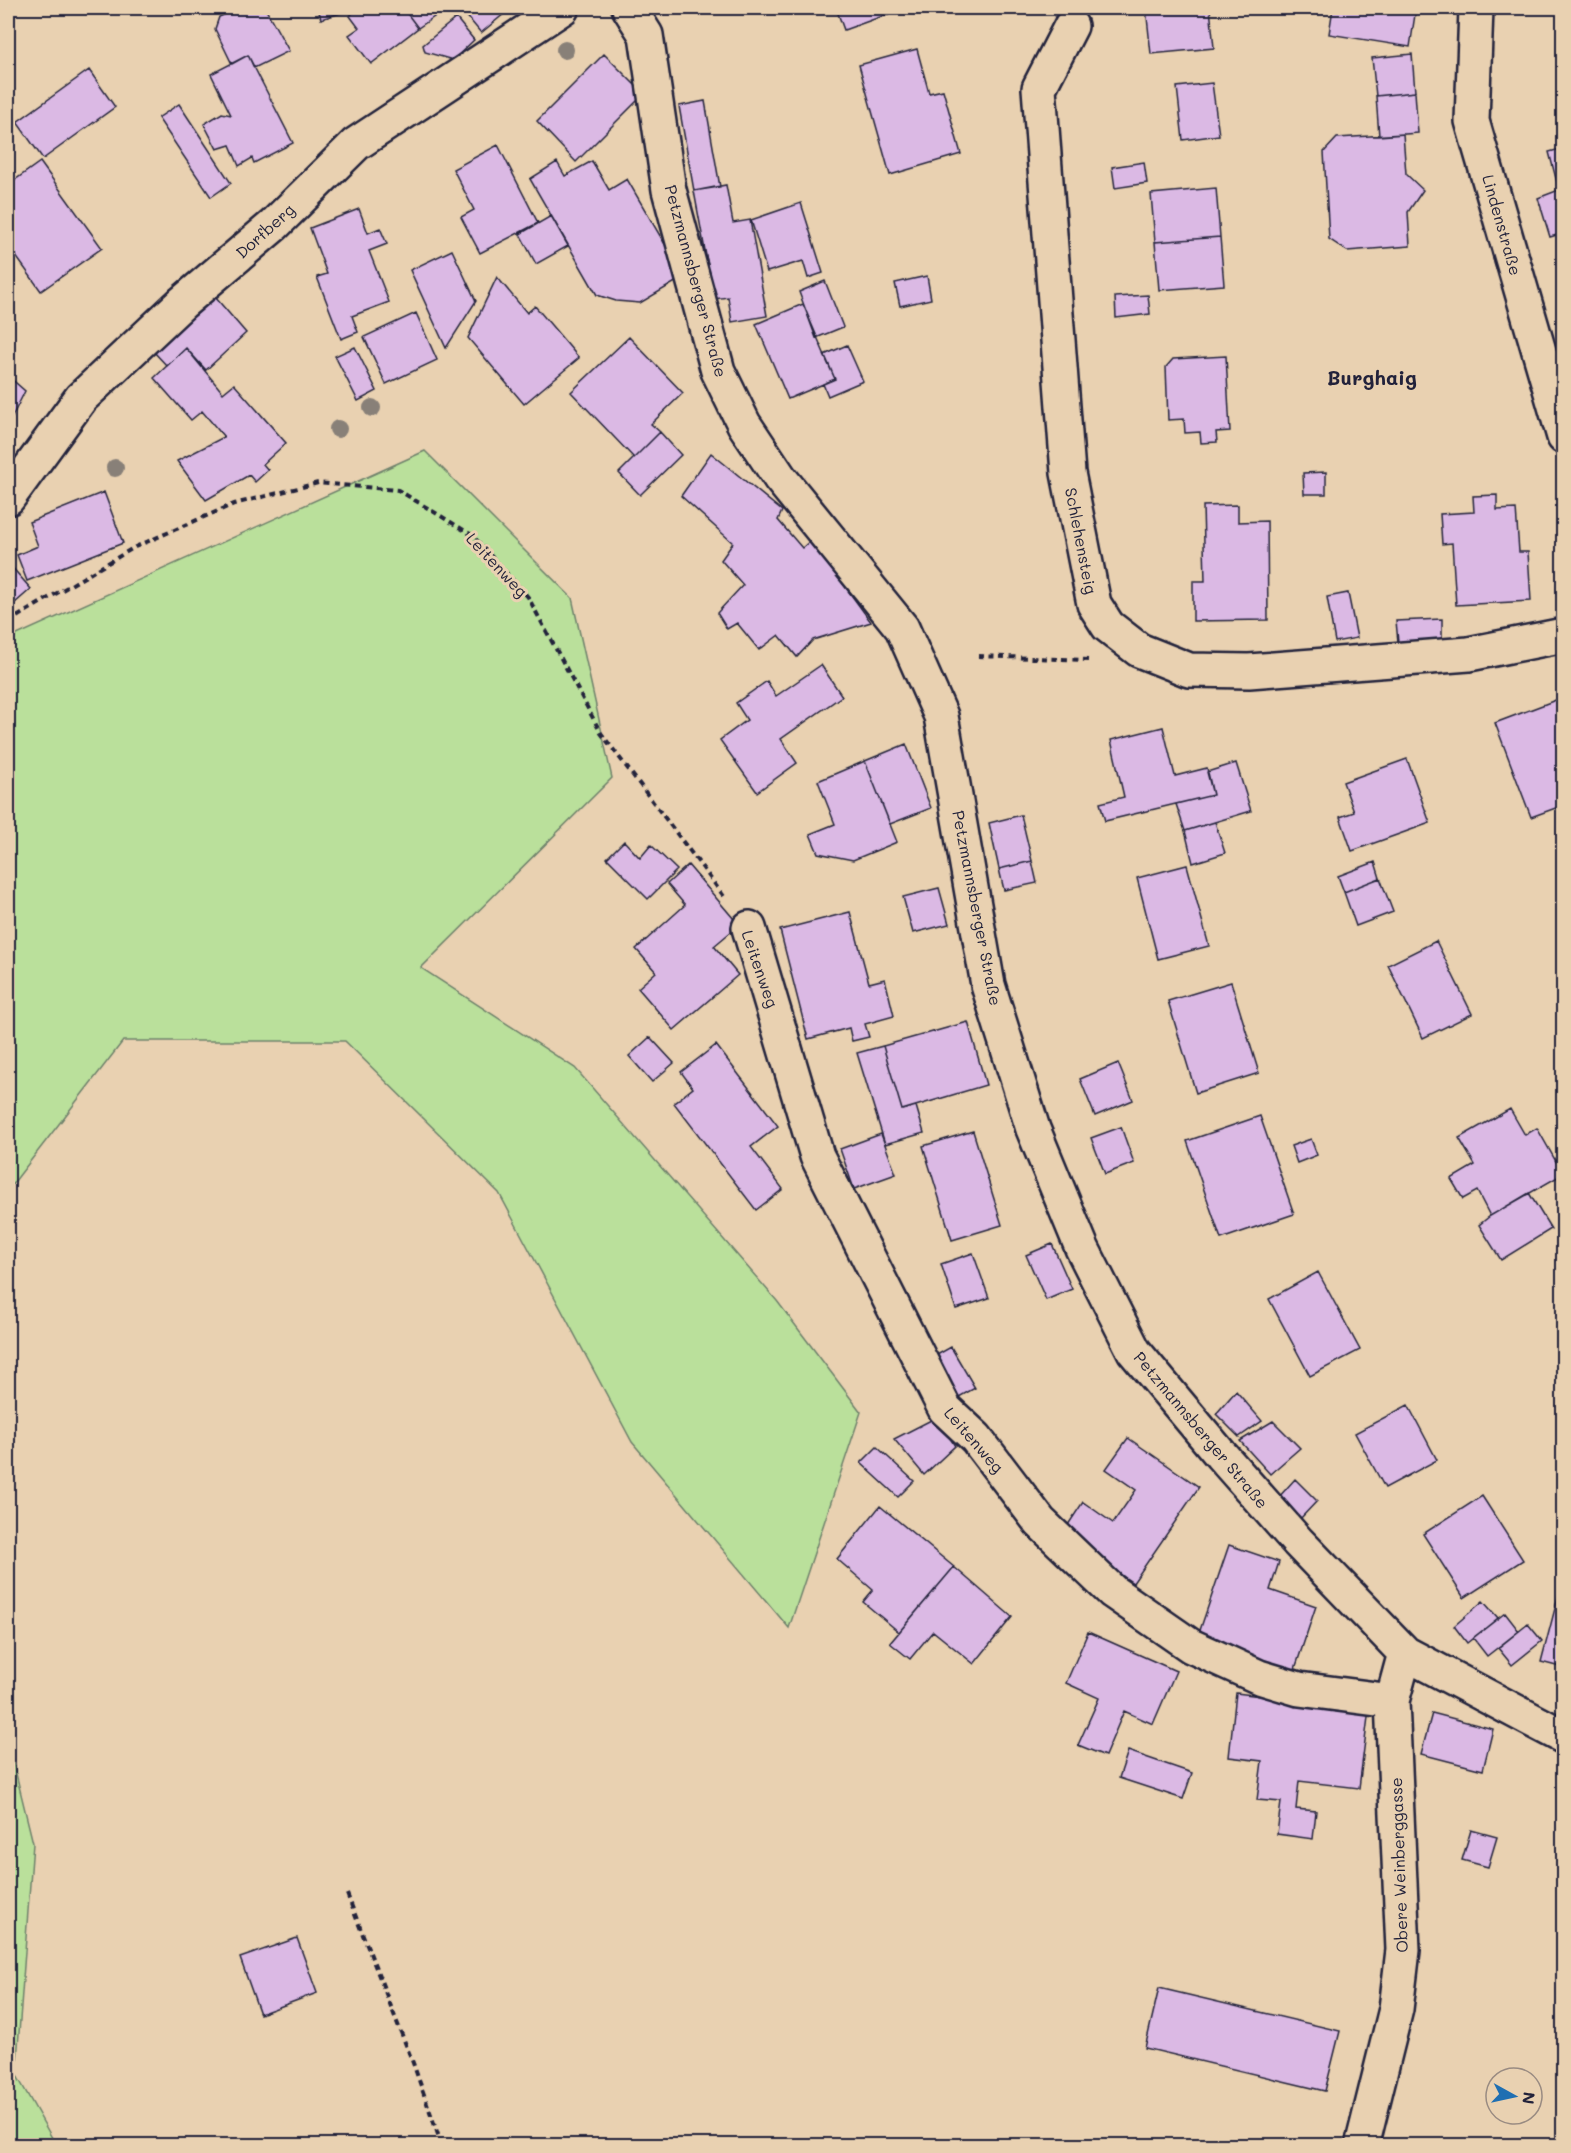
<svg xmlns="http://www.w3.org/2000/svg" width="1571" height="2153" viewBox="0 0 1571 2153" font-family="Mali,sans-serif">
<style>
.green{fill:#bae09b;stroke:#6e816b;stroke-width:1.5}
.building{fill:#dbb9e4;stroke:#22223b;stroke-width:1.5}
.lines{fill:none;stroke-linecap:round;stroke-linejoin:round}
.minor-casing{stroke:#22223b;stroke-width:38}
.path{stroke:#22223b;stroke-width:4;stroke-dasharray:6 4.5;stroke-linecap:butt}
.minor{stroke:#e9d1b1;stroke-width:33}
.tree{fill:#888078}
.labels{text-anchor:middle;stroke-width:6;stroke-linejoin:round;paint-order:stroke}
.street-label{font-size:16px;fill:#22223b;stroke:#e9d1b1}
.quarter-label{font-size:20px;font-weight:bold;fill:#22223b;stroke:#e9d1b1}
</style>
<rect width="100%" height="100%" fill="#e9d1b1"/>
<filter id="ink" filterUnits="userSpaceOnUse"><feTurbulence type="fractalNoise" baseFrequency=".0167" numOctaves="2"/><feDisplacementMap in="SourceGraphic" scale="12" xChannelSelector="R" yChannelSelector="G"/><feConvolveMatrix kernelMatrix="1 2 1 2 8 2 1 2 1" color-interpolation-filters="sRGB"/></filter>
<g filter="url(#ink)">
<!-- green -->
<path class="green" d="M425,451L572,598L612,778L421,968L575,1068L777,1301L861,1412L789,1628L632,1442L499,1193L345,1041H123L8,1190V639Z
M8,1741L33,1843L16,2074L56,2145H8Z"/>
<!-- building -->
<path class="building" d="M239,8H265L289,51L254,68L248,55L232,64L215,29L219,17Z
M318,8H357L321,19Z
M357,8H403L418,28L371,64L349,35L359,28L350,16Z
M403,8H447L418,28Z
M460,8H511L481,33Z
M836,8H905L844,30Z
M1146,8H1210L1214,48L1151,54Z
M1333,8H1416L1410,47L1329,34Z
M456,18L474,40L453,60L425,52L423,45Z
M917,49L929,93L943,90L961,154L890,175L859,65Z
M604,54L644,94L576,162L537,121Z
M1412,54L1415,92L1376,96L1372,58Z
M248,55L293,143L254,163L252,158L239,166L230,145L217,149L204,124L222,113L231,115L211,74Z
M89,70L115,107L43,159L17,122Z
M1212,83L1219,135L1183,140L1177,87Z
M1415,92L1418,133L1379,136L1376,96Z
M705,101L720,187L694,191L679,106Z
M179,104L231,183L211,197L158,118Z
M1403,134L1406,174L1423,190L1408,212L1410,246L1347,251L1329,239L1324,152L1337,138Z
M498,145L538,223L480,253L461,217L474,210L453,169Z
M1564,148V188L1559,190L1549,152Z
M592,161L609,190L627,179L684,277L640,303L616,301L597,295L530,179L557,162L565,176Z
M40,162L102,248L41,291L8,245V185Z
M1144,162L1147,183L1115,188L1112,167Z
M726,185L733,223L750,220L767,316L732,322L728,297L714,299L694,191Z
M1216,188L1220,237L1155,242L1151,194Z
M1564,188V233L1550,237L1538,198Z
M801,203L823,273L808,278L803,261L767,272L751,220Z
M359,209L368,233L380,228L387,244L369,251L389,302L352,316L358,332L341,339L317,277L327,274L310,228Z
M551,216L568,246L536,264L520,234Z
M1220,237L1224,285L1159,290L1155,242Z
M452,250L476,301L446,348L410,270Z
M927,276L931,299L900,306L895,283Z
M497,277L527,313L535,306L579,358L524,404L468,338Z
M825,281L843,327L816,338L799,292Z
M1148,295L1150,314L1116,318L1115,297Z
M215,297L246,333L206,370L186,348L167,366L154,352Z
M803,304L835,379L788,399L756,324Z
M416,313L437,360L386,384L364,337Z
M629,337L683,393L651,424L660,432L634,458L571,392Z
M847,345L863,381L828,396L823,384L835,379L824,355Z
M355,347L377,391L358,401L335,356Z
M186,348L223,393L234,384L286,443L263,464L268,470L255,482L249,475L206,500L177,461L224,437L202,411L191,420L154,378Z
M1226,356L1230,431L1216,432L1217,442L1201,443L1200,432L1185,433L1184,419L1168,420L1166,367L1173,359Z
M8,376L25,391L9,423L8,422Z
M660,432L681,455L640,495L619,473Z
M711,453L782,511L778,520L802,548L811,540L871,622L813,640L797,657L779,635L759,650L737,623L727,629L717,613L743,585L721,560L733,543L681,496Z
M1326,472V494H1304L1303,473Z
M104,492L123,543L27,581L17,555L38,546L29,522Z
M1497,495V510L1516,509L1519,552H1528L1531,601L1456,605L1452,543L1442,544L1440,514L1474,512L1473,496Z
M1238,505V522L1267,521L1268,620L1193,621V581H1205L1203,506Z
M10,565L31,589L8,609V567Z
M1348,593L1357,638L1335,642L1327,597Z
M1442,619V640L1398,642L1396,621Z
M821,665L842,696L781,739L797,763L757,792L720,740L747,720L736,703L767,681L776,696Z
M1561,698L1564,705V805L1531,817L1495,723Z
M1163,727L1175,776L1207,768L1213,795L1105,821L1100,803L1124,797L1111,740Z
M906,744L931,808L890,824L865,761Z
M1407,759L1430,823L1352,851L1340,817L1354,812L1343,782Z
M865,761L897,842L853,860L818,853L810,834L835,824L818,781Z
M1236,763L1251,811L1185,831L1176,804L1213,795L1207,772Z
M1021,815L1032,861L999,869L989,823Z
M1215,822L1225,853L1193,863L1185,831Z
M624,841L640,858L651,845L677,870L648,899L607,858Z
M1032,861L1037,883L1004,890L999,869Z
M1375,862L1380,878L1344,892L1338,876Z
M688,865L739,925L714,946L738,975L674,1030L638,988L656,972L636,949L685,905L667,884Z
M1187,865L1209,946L1158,959L1137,878Z
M1380,878L1393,912L1356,926L1344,892Z
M939,888L949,924L913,933L903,897Z
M850,912L869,983L885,979L894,1016L865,1024L869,1037L852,1041L849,1028L808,1039L780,930Z
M1436,941L1472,1014L1423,1038L1388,965Z
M1231,982L1259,1073L1196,1093L1168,1001Z
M968,1022L986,1085L902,1110L883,1046Z
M650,1037L674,1063L652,1082L629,1056Z
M716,1045L778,1126L751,1147L783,1189L756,1210L674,1103L693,1088L681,1072Z
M883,1046L902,1110L916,1106L924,1133L885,1144L857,1053Z
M1118,1063L1133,1100L1095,1116L1080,1079Z
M1510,1109L1525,1135L1537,1128L1563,1174L1490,1216L1477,1191L1463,1199L1451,1179L1475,1165L1459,1138Z
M1260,1116L1294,1214L1221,1239L1187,1141Z
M1121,1127L1134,1163L1105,1174L1091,1138Z
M973,1131L1002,1225L952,1240L923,1146Z
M881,1134L896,1174L854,1189L840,1149Z
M1311,1139L1317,1155L1297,1163L1291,1146Z
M1529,1193L1551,1229L1501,1260L1479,1225L1490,1216Z
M1052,1244L1072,1289L1046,1300L1026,1255Z
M973,1253L989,1298L956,1309L941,1264Z
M1318,1272L1360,1350L1310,1376L1269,1299Z
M951,1347L975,1388L959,1397L935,1356Z
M1236,1391L1262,1421L1239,1437L1216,1414Z
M1408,1405L1437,1460L1385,1488L1355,1433Z
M937,1417L955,1446L924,1475L894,1439Z
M1273,1421L1300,1448L1270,1474L1240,1441Z
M1128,1438L1199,1487L1133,1583L1062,1534L1083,1502L1113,1523L1136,1490L1106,1469Z
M877,1447L914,1481L898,1497L861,1463Z
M1295,1479L1317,1501L1300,1519L1278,1498Z
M1482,1496L1523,1560L1464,1598L1423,1534Z
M880,1506L954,1567L899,1632L863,1602L873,1590L837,1559Z
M1229,1545L1279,1562L1270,1590L1316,1606L1293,1675L1196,1642Z
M954,1567L1012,1617L974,1664L933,1631L910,1659L890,1643Z
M1559,1593L1564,1594V1668L1541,1662Z
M1483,1601L1498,1618L1467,1643L1454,1626Z
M1505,1613L1519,1631L1487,1656L1473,1638Z
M1528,1624L1542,1641L1512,1665L1498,1648Z
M1088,1632L1176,1671L1153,1724L1124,1711L1105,1756L1078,1745L1099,1698L1066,1683Z
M1236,1693L1369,1709L1359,1788L1299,1781L1296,1809L1316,1811L1313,1839L1277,1834L1281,1802L1257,1800L1262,1761L1229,1757Z
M1432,1713L1493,1729L1483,1770L1421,1754Z
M1128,1751L1192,1773L1183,1799L1119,1778Z
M1471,1830L1497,1837L1488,1867L1462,1860Z
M297,1938L317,1993L260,2014L240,1958Z
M1159,1988L1340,2031L1325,2091L1145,2048Z"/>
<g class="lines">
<!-- minor casing -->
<g class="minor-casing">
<path id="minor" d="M629,8L646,35L669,190L718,371L744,424L780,478L902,628L941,716L988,985L1033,1129L1082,1248L1134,1351L1221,1455L1298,1542L1405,1653L1564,1737
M1476,8L1472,121L1564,437
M1071,26L1039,88L1068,473L1094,604L1108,626L1139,650L1189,670L1249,671L1469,654L1564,635
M8,498L81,398L182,303L274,225L356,144L562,8
M749,928L817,1156L945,1409L976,1438L1040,1522L1113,1592L1191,1646L1259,1677L1299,1689L1392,1701
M1362,2146L1396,2009L1403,1950L1392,1701L1405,1653"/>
</g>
<!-- path -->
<path class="path" d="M8,622L135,547L234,504L318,483L398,490L472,535L528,597L601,733L726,899
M978,656L1088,660
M347,1894L413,2063L442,2146
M1319,2146L1323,2138"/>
<!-- minor -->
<use href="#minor" class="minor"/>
</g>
<!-- trees -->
<g class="tree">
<circle cx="565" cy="50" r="9"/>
<circle cx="372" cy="408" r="9"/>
<circle cx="338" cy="429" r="9"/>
<circle cx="115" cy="468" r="9"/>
</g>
</g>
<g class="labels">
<!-- street labels -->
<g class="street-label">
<text transform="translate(1502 225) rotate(74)" y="6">Lindenstraße</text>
<text transform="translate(265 231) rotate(-42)" y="6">Dorfberg</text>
<text transform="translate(696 281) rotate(75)" y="6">Petzmannsberger Straße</text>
<text transform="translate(1081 541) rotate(79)" y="6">Schlehensteig</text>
<text transform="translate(497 565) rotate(47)" y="6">Leitenweg</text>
<text transform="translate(977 908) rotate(79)" y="6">Petzmannsberger Straße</text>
<text transform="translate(760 969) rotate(71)" y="6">Leitenweg</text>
<text transform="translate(1201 1430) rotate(50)" y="6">Petzmannsberger Straße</text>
<text transform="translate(974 1440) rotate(49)" y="6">Leitenweg</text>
<text transform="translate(1399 1865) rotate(-92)" y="6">Obere Weinberggasse</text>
</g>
<!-- quarter labels -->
<g class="quarter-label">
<text x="1372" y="385">Burghaig</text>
</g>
</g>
<!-- margin -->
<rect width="1571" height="2153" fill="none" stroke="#e9d1b1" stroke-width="30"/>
<rect x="15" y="15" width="1541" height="2123" fill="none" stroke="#22223b" stroke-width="2" filter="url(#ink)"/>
<!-- north arrow -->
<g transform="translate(1514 2096) rotate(98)"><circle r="28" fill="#e9d1b1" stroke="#998b82" stroke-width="1.5"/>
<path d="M0-4.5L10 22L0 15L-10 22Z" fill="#1f6fb2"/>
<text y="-9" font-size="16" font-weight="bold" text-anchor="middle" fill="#22223b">N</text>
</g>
</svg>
